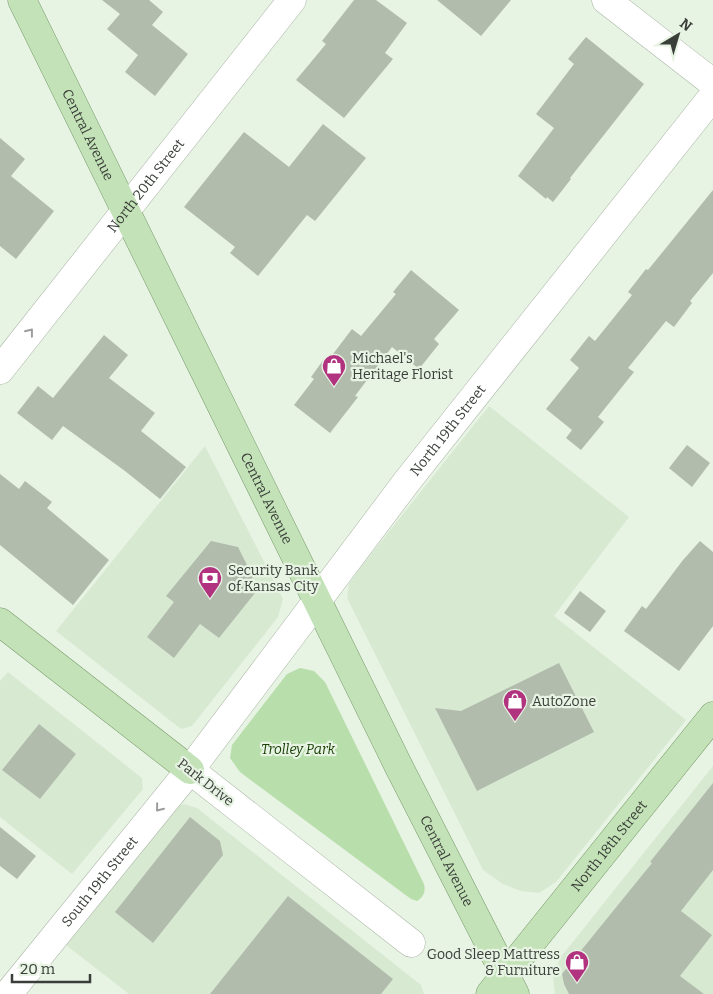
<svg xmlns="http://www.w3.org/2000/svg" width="713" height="994" viewBox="0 0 713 994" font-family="Bitter,serif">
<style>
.built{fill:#d8e9d2}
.green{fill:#b8deab}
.building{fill:#b1bcad}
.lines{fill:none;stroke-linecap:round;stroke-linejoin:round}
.minor-casing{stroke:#abb6a7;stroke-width:29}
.major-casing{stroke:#799c6d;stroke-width:29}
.minor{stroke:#fff;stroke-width:28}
.major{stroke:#c4e2b8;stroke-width:28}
.oneway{stroke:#9c9e9c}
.labels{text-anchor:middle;stroke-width:4.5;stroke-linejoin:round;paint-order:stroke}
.street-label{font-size:14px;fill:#393e38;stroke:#e7f3e3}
.poi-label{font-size:14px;fill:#393e38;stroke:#e7f3e3;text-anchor:start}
.park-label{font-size:14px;font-style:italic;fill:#183e04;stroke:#e7f3e3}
</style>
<rect width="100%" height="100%" fill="#e7f3e3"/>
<!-- built -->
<path class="built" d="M489,406L629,517L554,616L686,720L556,882L539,893L521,891L503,884L483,870L347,598L349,584L360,568Z
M205,446L283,599L278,617L192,726L181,729L56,631Z
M8,672L142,778L143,789L72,874L0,817V681Z
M713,766V994H555L553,977L560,958Z
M184,804L197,808L421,985L424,994H129L62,942L171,808Z"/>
<!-- green -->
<path class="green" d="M300,668L314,671L325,682L424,884C426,892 423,897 417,901L411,899L240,772L230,758L232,745L287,674Z"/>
<!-- building -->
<path class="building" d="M102,0H149L163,12L152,25L188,54L155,96L125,72L138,55L107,29L120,14Z
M354,0H376L407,23L385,53L393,59L344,118L296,80L326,44L322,41Z
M437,0H511L481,36Z
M586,37L644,84L570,178L571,179L553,202L547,197L546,199L518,176L554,128L536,114L574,64L568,59Z
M323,124L366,158L315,221L307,215L258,276L230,253L235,247L184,207L244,132L289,167Z
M0,138L25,159L11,176L54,211L16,259L0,246Z
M713,190V273L690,301L692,303L674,327L666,321L628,368L634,372L598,417L604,422L581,450L566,438L572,430L546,409L579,368L570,360L589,336L595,341L632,295L628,292L646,269L648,270Z
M411,270L459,310L434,339L439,344L419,369L392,347L355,396L358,397L330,433L294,405L314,379L311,377L324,359L327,362L352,329L361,336L396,294L393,292Z
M104,335L128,355L109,378L155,413L141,431L186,467L160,499L125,471L63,426L52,440L17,413L38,386L53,398Z
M687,445L710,463L692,487L669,468Z
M0,474L19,489L25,481L52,502L47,508L109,560L73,605L0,545Z
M211,541L238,547L253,577L246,586L255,593L219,638L200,624L174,658L147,637L174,602L166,596Z
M700,541L713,552V626L679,671L624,631L642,606L646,609L683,560Z
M580,591L606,611L590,632L564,613Z
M559,663L594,732L477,791L435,708L461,711Z
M39,724L76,754L40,799L2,770Z
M713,783V870L681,911L712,935L680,976L704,994H569L564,984L562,974L652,863L650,862Z
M190,817L220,841L223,855L153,943L115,912Z
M0,827L36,856L17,879L0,866Z
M288,896L393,979L381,994H210Z"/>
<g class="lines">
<!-- minor casing -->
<g class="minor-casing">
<g id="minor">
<path d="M606,0L713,83"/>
<path id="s1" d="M0,370L292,0"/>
<path d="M190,770L411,943"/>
<path id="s2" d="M8,994L190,770L408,480L713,96"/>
</g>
</g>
<!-- major casing -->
<g class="major-casing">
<g id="major">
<path id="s3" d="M22,0L398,765L515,994"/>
<path d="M0,622L190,770"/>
<path id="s4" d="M490,994L713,716"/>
</g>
</g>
<!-- minor -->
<use href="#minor" class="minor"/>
<!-- major -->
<use href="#major" class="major"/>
</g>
<!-- one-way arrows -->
<defs><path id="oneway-chevron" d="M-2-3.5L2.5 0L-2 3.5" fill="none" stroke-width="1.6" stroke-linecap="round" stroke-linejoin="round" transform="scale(1.25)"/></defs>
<g class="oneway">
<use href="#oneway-chevron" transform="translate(30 332) rotate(-52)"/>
<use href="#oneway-chevron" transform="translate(159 808) rotate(129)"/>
</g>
<!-- icons -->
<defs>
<g id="shop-pin" transform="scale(1.25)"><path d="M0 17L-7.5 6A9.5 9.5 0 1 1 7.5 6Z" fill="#b1327f" stroke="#e7f3e3"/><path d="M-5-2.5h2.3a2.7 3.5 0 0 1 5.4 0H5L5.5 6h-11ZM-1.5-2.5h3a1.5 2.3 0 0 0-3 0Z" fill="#fff"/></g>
<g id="bank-pin" transform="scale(1.25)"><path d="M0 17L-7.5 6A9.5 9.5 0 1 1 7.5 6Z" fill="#b1327f" stroke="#e7f3e3"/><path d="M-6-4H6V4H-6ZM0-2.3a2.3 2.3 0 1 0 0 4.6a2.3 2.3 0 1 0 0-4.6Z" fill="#fff"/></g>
</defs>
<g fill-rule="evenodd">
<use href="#shop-pin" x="334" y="366"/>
<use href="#bank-pin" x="210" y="578"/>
<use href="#shop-pin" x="515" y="701"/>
<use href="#shop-pin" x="577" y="962"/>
</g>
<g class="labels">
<!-- street labels -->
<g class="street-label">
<text dy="5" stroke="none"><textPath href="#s3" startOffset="150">Central Avenue</textPath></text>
<text dy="5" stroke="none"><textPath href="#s1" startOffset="235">North 20th Street</textPath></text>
<text dy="5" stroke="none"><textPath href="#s2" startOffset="715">North 19th Street</textPath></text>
<text dy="5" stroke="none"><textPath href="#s3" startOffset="555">Central Avenue</textPath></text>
<text transform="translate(206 782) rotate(38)" y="5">Park Drive</text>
<text dy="5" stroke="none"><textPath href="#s4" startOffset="190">North 18th Street</textPath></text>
<text dy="5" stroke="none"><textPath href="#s3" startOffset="960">Central Avenue</textPath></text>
<text dy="5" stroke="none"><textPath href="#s2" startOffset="145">South 19th Street</textPath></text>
</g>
<!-- poi labels -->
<g class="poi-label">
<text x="352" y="363">Michael's<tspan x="352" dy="16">Heritage Florist</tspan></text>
<text x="228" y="575">Security Bank<tspan x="228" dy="16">of Kansas City</tspan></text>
<text x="532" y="706">AutoZone</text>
<text x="560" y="959" text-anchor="end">Good Sleep Mattress<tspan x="560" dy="16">&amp; Furniture</tspan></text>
</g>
<!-- park labels -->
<g class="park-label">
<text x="298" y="754">Trolley Park</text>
</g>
</g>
<!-- north arrow -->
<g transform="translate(678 35) rotate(38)" stroke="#e7f3e3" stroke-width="4" paint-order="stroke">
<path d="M0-4L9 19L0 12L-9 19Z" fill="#393e38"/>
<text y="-8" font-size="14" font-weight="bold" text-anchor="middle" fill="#393e38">N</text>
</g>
<!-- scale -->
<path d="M12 974v8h78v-8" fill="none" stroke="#393e38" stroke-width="2.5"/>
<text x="20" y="974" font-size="15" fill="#393e38" stroke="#e7f3e3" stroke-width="4" paint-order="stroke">20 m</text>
</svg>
